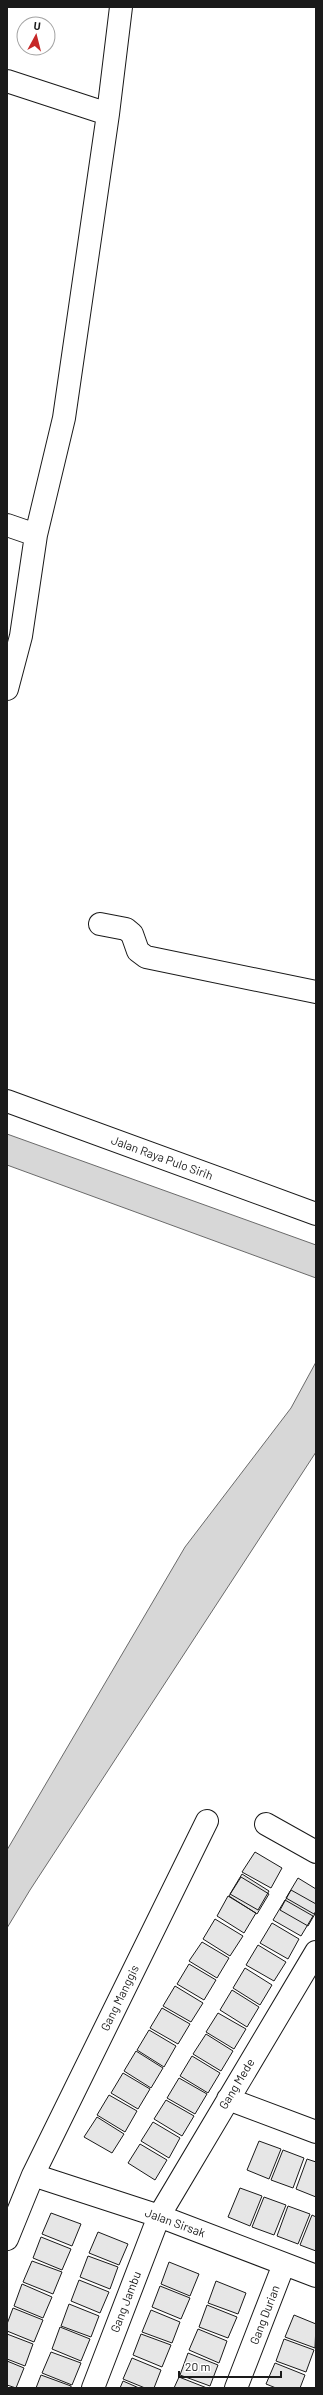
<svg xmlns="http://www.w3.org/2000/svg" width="323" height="2395" viewBox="0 0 323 2395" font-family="Barlow,sans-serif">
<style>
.water{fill:#d7d7d7;stroke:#6a6a6a}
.building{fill:#e6e6e6;stroke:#1a1a1a}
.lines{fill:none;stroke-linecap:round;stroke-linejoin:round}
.minor-casing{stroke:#1a1a1a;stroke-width:24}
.minor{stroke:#fff;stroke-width:22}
.labels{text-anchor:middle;stroke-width:3;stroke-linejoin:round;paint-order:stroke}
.street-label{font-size:12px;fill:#1a1a1a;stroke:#fff}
</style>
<rect width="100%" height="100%" fill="#fff"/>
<!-- water -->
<path class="water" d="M7,1134L316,1245V1278L7,1165Z
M316,1362V1452L30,1890L7,1928V1850L185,1547L291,1408Z"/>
<!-- building -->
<path class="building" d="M255,1852L282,1868L271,1888L242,1872Z
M242,1874L269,1891L258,1910L230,1894Z
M241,1877L269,1894L257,1914L229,1896Z
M298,1878L316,1889V1911L314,1914L286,1898Z
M291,1890L316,1904V1912L308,1926L280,1910Z
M228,1896L256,1913L244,1933L217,1916Z
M285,1900L313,1916L301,1936L273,1920Z
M215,1919L243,1936L230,1956L203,1939Z
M272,1923L299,1939L288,1959L260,1943Z
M202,1942L229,1958L217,1978L189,1961Z
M258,1945L286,1962L274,1981L246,1965Z
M189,1964L216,1980L204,2000L177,1984Z
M245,1968L272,1985L260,2005L233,1988Z
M175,1986L203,2003L191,2022L163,2006Z
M232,1990L259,2007L247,2027L220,2010Z
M162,2008L190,2024L178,2044L150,2028Z
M218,2013L246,2029L234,2049L206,2032Z
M149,2030L176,2046L164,2067L137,2050Z
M206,2034L233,2051L221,2071L193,2054Z
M136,2051L163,2068L151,2088L124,2071Z
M192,2056L220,2073L208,2093L180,2076Z
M123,2073L150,2089L138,2109L111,2093Z
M179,2078L207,2094L195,2114L167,2098Z
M109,2095L137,2111L125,2132L97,2115Z
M166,2100L194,2116L182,2136L154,2119Z
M97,2117L124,2134L112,2153L84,2137Z
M153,2122L180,2138L169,2158L141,2141Z
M259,2141L281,2149L269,2179L247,2170Z
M140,2144L167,2160L155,2180L128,2163Z
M283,2150L304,2158L293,2188L271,2180Z
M307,2159L316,2162V2197L296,2189Z
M240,2188L262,2196L250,2226L228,2217Z
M264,2197L286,2205L274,2235L252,2227Z
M288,2206L310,2214L298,2244L277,2236Z
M51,2213L81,2224L72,2246L42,2234Z
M312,2215L316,2217V2251L300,2245Z
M98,2232L128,2244L119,2265L89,2253Z
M41,2237L71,2249L62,2270L33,2258Z
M88,2256L118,2267L110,2289L80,2277Z
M32,2261L62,2272L53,2294L23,2282Z
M169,2262L199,2274L190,2296L161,2284Z
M79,2280L109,2292L100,2313L71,2301Z
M216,2281L246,2293L238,2314L208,2303Z
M22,2284L52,2297L43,2318L14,2306Z
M160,2286L190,2298L181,2319L152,2307Z
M69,2304L99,2316L91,2337L61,2326Z
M207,2305L237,2317L228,2338L199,2327Z
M13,2308L43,2320L34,2342L7,2331V2324Z
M151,2310L180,2322L172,2343L142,2332Z
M294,2315L316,2324L315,2348L285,2337Z
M60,2327L90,2339L81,2361L52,2349Z
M198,2329L227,2341L219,2363L189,2350Z
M7,2334L33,2344L25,2366L7,2359Z
M141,2334L171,2345L162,2367L133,2355Z
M284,2339L314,2350L306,2372L276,2361Z
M51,2352L81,2363L72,2385L42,2373Z
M188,2353L218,2365L210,2386L180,2375Z
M132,2358L161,2370L154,2388H145L123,2379Z
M7,2361L24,2368L16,2388L7,2385Z
M275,2363L305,2375L300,2388H276L266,2384Z
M41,2375L71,2386V2388H36Z
M179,2377L207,2388H174Z
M123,2381L139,2388H120Z"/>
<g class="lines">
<!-- minor casing -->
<g class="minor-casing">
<path id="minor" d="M7,81L108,114
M7,525L36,535
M7,689L21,636L36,535L64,418L108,114L121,7
M100,924L126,929L132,934L138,951L146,957L316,992
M7,1101L316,1214
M266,1824L316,1852
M228,2099L316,2132
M33,2175L159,2216L316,2276
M7,2239L33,2175L207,1821
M93,2388L159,2216L316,1952
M236,2388L284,2264"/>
</g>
<!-- minor -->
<use href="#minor" class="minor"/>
</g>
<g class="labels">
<!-- street labels -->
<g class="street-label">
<text transform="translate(162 1158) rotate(20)" y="4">Jalan Raya Pulo Sirih</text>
<text transform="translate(120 1998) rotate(-64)" y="4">Gang Manggis</text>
<text transform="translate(237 2084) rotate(-59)" y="4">Gang Mede</text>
<text transform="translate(175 2223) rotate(20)" y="4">Jalan Sirsak</text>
<text transform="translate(126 2302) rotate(-69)" y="4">Gang Jambu</text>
<text transform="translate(265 2315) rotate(-69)" y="4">Gang Durian</text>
</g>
</g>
<!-- border -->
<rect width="323" height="2395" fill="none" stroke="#1a1a1a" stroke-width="16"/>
<!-- north arrow -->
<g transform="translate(36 36) rotate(7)"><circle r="19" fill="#ffffff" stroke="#a3a3a3"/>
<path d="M0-3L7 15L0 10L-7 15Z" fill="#c62828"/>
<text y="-6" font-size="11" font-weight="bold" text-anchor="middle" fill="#1a1a1a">U</text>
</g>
<!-- scale -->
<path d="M179 2371v6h102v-6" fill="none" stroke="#1a1a1a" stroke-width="2"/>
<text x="185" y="2371" font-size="12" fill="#1a1a1a" stroke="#ffffff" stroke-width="3" paint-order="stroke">20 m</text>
</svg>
